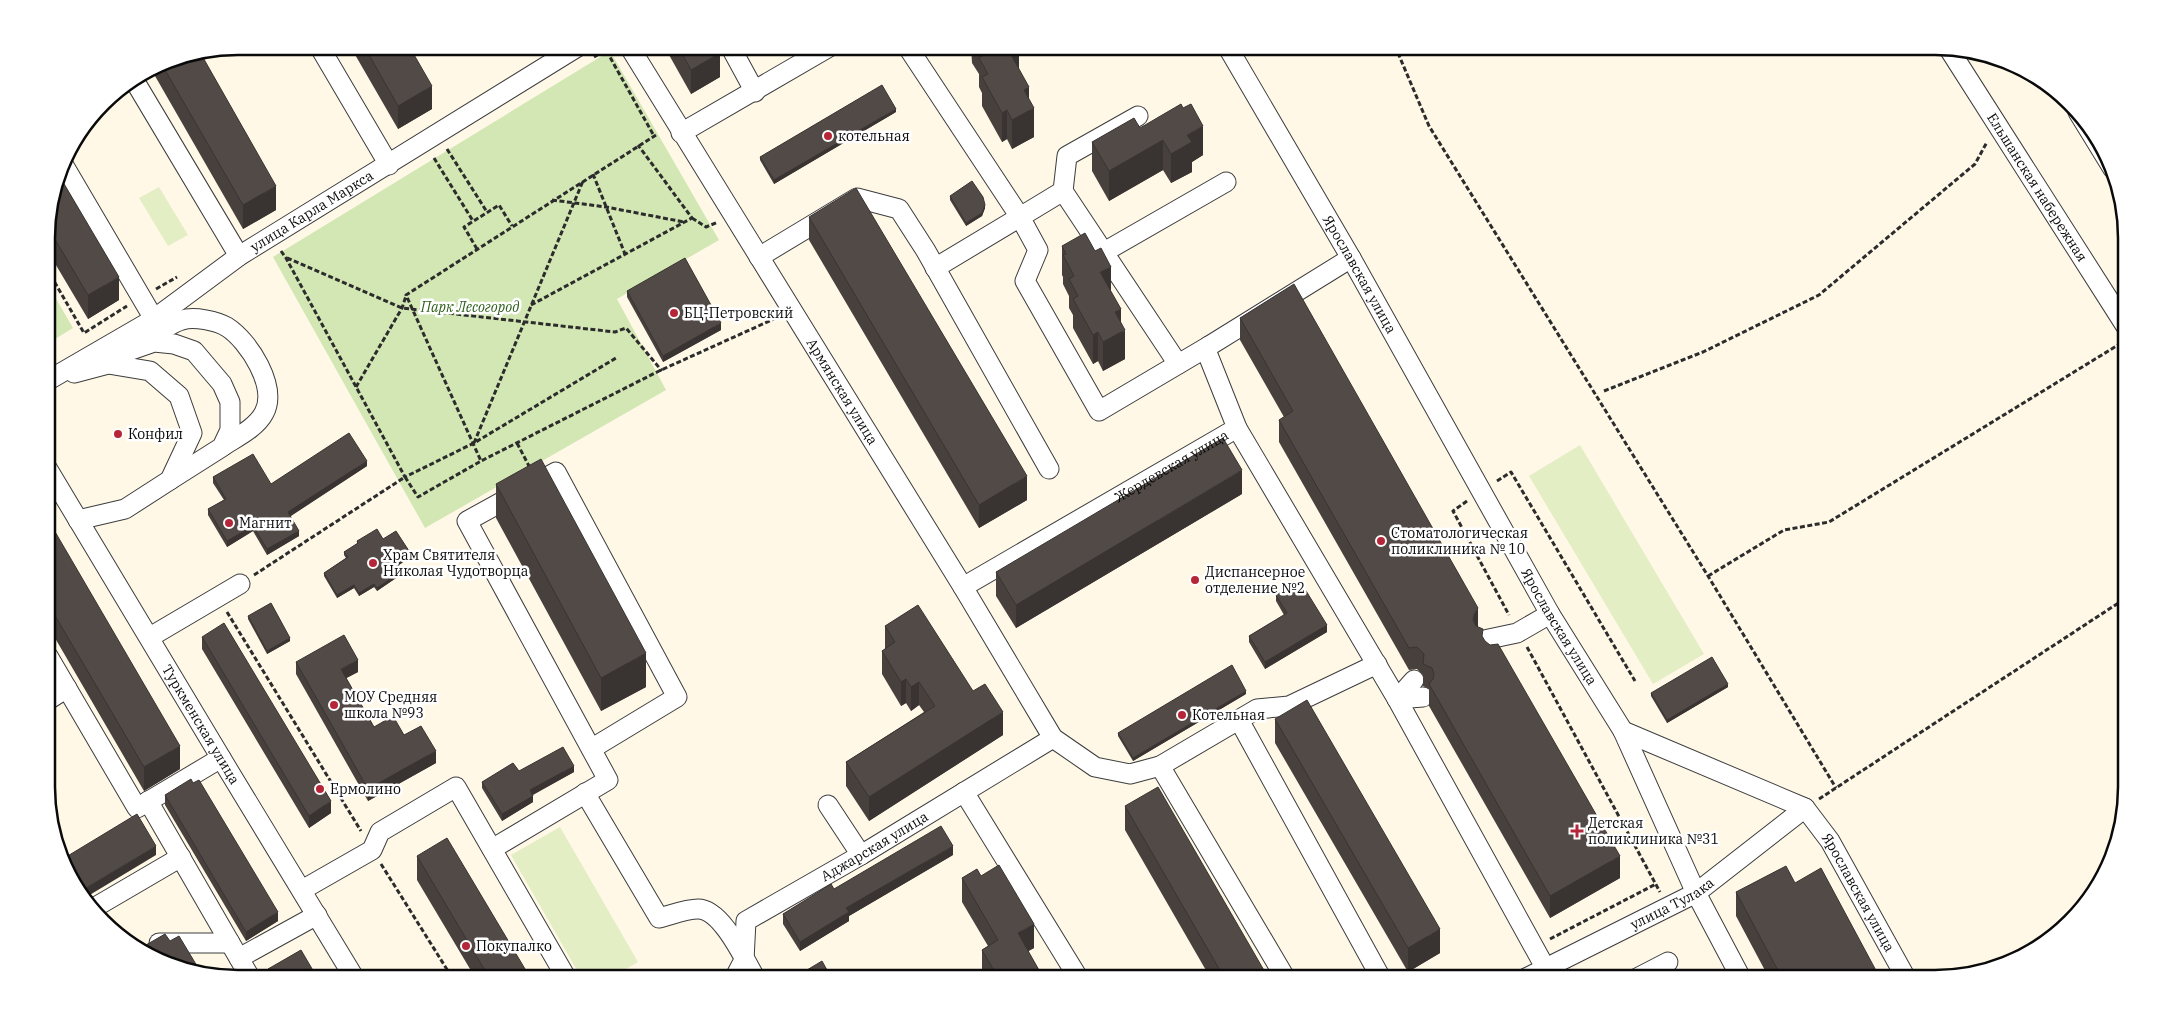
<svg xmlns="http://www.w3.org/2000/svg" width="2173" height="1025" viewBox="0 0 2173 1025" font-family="'IBM Plex Serif',serif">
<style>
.green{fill:#d2e7b3}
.pitch{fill:#e3eec4}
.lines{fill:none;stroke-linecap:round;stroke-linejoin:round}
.minor-casing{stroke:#3d3d3d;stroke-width:21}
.path{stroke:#2c2c2c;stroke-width:3;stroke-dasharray:5 2.5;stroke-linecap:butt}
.minor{stroke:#fff;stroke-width:19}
.wall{fill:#47403d}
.shaded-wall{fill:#393432}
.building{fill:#524a47;stroke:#393432}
.poi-dot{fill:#b52638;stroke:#fff;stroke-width:2}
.labels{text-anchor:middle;stroke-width:5;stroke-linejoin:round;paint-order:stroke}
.poi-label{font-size:14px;fill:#0a0a0a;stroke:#fff;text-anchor:start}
.street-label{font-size:14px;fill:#0a0a0a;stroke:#fff}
.park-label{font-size:14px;font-style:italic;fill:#305f1d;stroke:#fff}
.rim{fill:none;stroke:#0a0a0a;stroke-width:2.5}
</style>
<rect width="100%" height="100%" fill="#fff8e7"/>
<!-- green -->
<path class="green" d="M610,51L719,240L617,299L666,390L425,528L273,257Z
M47,283L73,328L47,344Z"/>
<!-- pitch -->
<path class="pitch" d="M159,187L188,235L168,246L139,198Z
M1580,445L1704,654L1653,684L1529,476Z
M560,827L638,962L609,979H582L511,855Z"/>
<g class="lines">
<!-- minor casing -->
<g class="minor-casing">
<g id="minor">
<path d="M319,46L389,165"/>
<path id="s1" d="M629,46L963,587L1053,738L1095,767L1130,774L1160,766L1257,709L1289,706L1377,664"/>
<path d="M730,46L755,92"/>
<path d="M907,46L1020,217L1063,191L1067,156L1138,116"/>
<path id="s2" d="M1227,46L1351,258L1550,614L1623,731L1805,808L1830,841L1906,978"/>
<path id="s3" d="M1949,49L2125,325"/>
<path d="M134,80L239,256"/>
<path d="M2078,112L2113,169"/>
<path d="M681,133L831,46"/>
<path d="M63,164L154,319"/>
<path d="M1063,191L1178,364"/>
<path d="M1104,252L1226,182"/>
<path d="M759,257L857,198L899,209L926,251L1049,469"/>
<path d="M935,268L1020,217L1038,250L1025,281L1099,411L1209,346"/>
<path d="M143,343C154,336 170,323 182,320C194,316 217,321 227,327C249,341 278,387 264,413C256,428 237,437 223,446"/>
<path d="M108,364L131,350L154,342L174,344L194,351L222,384L230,402V430L222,447L170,480"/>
<path d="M74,373L108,364L150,371L179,396L192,433L170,480L125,509L78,520"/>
<path id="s4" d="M47,381L154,319L239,256L579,46"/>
<path d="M1237,428L1397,699L1546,969"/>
<path id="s5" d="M47,468L221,758L355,979"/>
<path id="s6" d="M963,587L1237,428L1206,350L1209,346L1351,258"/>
<path d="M150,637L240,584"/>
<path d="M1484,640L1517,633L1550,614"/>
<path d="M48,656L137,808L221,758"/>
<path d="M1397,699L1423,697"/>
<path d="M1397,699L1414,680"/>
<path d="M48,700L67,688"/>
<path d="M1239,720L1381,978"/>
<path d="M1623,731L1696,893L1741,978"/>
<path d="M1160,766L1286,979"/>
<path d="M964,792L1079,979"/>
<path d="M585,793L659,918C671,915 686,909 698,909C722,909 744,959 756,979"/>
<path d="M148,801L251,979"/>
<path d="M828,805L861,855"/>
<path d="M492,849L608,780L467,521L556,472L677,697L591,749"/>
<path d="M302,890L372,850L380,832L456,787L567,979"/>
<path d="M92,909L181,857"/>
<path d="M159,943H230"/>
<path d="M239,958L317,915"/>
<path id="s7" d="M1526,978L1696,893L1805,808"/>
<path d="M1637,978L1668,962"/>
<path id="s8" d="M734,979L744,960L746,921L861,855L1053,738"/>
</g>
</g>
<!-- path -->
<path class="path" d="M1395,46L1429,126L1708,576L1836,788
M594,57L606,50L654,136
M656,135L406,295L481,461L659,371L776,318
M447,149L487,212
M434,158L473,221
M593,174L625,254
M552,200L606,207L684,222
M692,218L706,227L718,222
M477,249L464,227L499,205L512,226
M281,251L286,258L405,477L474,443L616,358
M287,258L402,308L615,332L626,328L662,371
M47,269L84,333L127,306
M156,289L177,277
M531,305L692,218L638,145
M356,387L402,308L406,296
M1604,391L1703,352L1819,295L1975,164L1987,142
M474,443L583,181
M517,443L529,466
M1497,481L1511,472L1635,681
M1467,501L1453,511L1509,615
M254,575L405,477L418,497L481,461
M1708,576L1784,530L1829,522L2123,342
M227,612L361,831
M1527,647L1660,892
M1819,799L2126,598
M381,864L453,979
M1550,939L1656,884"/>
<!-- minor -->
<use href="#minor" class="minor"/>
</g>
<!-- wall -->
<path class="wall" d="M350,46H409L432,109L398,129Z
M664,46H720V77L691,94Z
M971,46H1019V70L1029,100L1034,137L1012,149L1007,139L1002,142L982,106V93L979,87V74L972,63Z
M165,61L276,210L243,229L151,69Z
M896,112L774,184L760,160V157Z
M1140,128L1203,155L1192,162V172L1171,183L1163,170L1109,201L1092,171V142Z
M950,196L985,208L982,216L966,226L950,200Z
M809,217L1027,500L979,528L809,240Z
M47,225L119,300L88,319L47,250Z
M1062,246L1111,292L1121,322L1125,359L1103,371L1098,361L1093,364L1073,328V315L1069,308V296L1063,284V277L1062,275Z
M627,291L721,330L663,362L627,297Z
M1240,318L1478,627L1483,639L1620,878L1550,918L1429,706V689L1423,686V675L1417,669L1409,670L1279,442V420L1284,417L1240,340Z
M367,466L290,516L299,536L267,555L253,531L227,547L208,515V509L224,500L213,483V477L271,484Z
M496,484L646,687L601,711L496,518Z
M1242,494L1016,628L996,596V572Z
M47,518L180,769L144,791L48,626Z
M383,539L411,557L399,565L402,574L377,591L374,587L359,596L354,588L337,598L324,576V573L346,558L344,555V552L357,544V541Z
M1276,595L1327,632L1265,669L1249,642V636L1284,615L1276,601Z
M248,616L290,641L267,654L248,619Z
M885,626L973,691L1003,735L869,821L846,786V762L924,712L919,705L911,711L906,703L901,706L882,674V651L885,649Z
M202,637L331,813L309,828L202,649Z
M296,662L358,672L346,678L374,727L404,735L436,763L368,801L296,674Z
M1728,687L1667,723L1651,696V693Z
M1246,694L1133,761L1118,736V733Z
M1275,719L1440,953L1408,972L1275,743Z
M519,771L574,772L533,795V802L502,821L482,788V782Z
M165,795L278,921L246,941L165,805Z
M1125,806L1269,979H1211L1125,830Z
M953,855L849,916V921L800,951L783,924V914L834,889Z
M417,856L531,979H476L417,880Z
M981,876L1034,948L1028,951L1044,979H985L982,973V950L988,946L962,902V878Z
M1795,883L1880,978H1769L1736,916V892Z
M268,969L318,979H269Z"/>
<!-- shaded-wall -->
<path class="shaded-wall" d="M713,46H720V77L691,94V70Z
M1017,46H1019V74L1009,51Z
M432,86V109L398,129V106Z
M1029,87V111L1034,108V137L1012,149V120L1024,90Z
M896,109V112L774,184V180Z
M1007,110V139L1002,142V113Z
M1203,126V155L1192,162V172L1171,183V154L1187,135Z
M1163,140V170L1109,201V171Z
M276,186V210L243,229V205Z
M985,205V208L982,216L966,226V223Z
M1111,267V296L1100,272Z
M119,277V300L88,319V295Z
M1121,309V333L1125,330V359L1103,371V342L1115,312Z
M721,323V330L663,362V356Z
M1098,332V361L1093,364V335Z
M367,461V466L288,518V512Z
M1242,470V494L1016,628V605Z
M1027,476V500L979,528V505Z
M253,526V531L227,547V541Z
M299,531V536L267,555V549Z
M411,554V557L397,566V563Z
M402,571V574L377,591V588Z
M374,584V587L359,596V593Z
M354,585V588L337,598V595Z
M1478,608V631L1473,620L1474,614Z
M1327,625V632L1265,669V662Z
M290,638V641L267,654V651Z
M646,653V687L601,711V678Z
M358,660V672L341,681V669Z
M906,679V703L901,706V682Z
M919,682V705L911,711V687Z
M1728,684V687L1667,723V720Z
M1246,691V694L1133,761V758Z
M1003,712V735L869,821V797Z
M180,746V769L144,791V767Z
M49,750V774H48V751Z
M436,751V763L368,801V789Z
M574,766V772L530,796V790Z
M533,796V802L502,821V814Z
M331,801V813L309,828V816Z
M156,846V855L83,899L79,892Z
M953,846V855L849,916V921L800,951V942L846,908Z
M1620,856V878L1550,918V896Z
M278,912V921L246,941V932Z
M1034,924V948L1018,957V933Z
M1440,929V953L1408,972V948Z"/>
<!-- building -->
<path class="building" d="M364,46H409L432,86L398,106Z
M678,46H716L720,53L691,70Z
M979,46H1017L1009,51L1029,87L1024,90L1034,108L1012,120L1007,110L1002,113L982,77L988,74L979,58L984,55Z
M201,54L276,186L243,205L161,63L165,61Z
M882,85L896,109L774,180L760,157Z
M1181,104L1183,108L1191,104L1203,126L1187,135L1192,142L1171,154L1163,140L1109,171L1092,142L1134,118L1140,128Z
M60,177L119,277L88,295L47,226Z
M972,181L983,197L985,205L982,213L966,223L950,196Z
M856,188L1027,476L979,505L809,217Z
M1085,233L1095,251L1101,248L1111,267L1100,272L1121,309L1115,312L1125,330L1103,342L1098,332L1093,335L1073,299L1078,296L1069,279L1074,276L1063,255L1066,254L1062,246Z
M685,258L721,323L663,356L627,291Z
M1294,284L1478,608L1474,614L1473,620L1476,626L1483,629L1482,636L1485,641L1490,645L1498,644L1620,856L1550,896L1429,684L1433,679L1434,674L1432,668L1423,664L1424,654L1417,647L1409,648L1279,420L1293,411L1240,318Z
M349,433L367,461L288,512L299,531L267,549L253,526L227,541L208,509L226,499L213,477L253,454L271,484Z
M1223,438L1242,470L1016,605L996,572Z
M541,459L646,653L601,678L496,484Z
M47,518L180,746L144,767L47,602Z
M377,529L383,539L396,531L411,554L397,563L402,571L377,588L374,584L359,593L354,585L337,595L324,573L348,557L344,552L358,543L357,541Z
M1300,581L1327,625L1265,662L1249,636L1287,613L1276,595Z
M271,603L290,638L267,651L248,616Z
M918,605L973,691L985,684L1003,712L869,797L846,762L935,706L919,682L911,687L906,679L901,682L882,651L895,642L885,626Z
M224,623L331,801L309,816L202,637Z
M344,635L358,660L341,669L374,727L393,716L404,735L421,726L436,751L368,789L296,662Z
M1712,657L1728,684L1667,720L1651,693Z
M1232,665L1246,691L1133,758L1118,733Z
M1307,700L1440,929L1408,948L1275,719Z
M563,747L574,766L530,790L533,796L502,814L482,782L513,763L519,771Z
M191,779L193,783L199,780L278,912L246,932L165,795Z
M1158,787L1269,979H1225L1125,806Z
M137,814L156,846L79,892L61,860Z
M941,826L953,846L846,908L849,912L800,942L783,914L831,884L834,889Z
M447,838L531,979H490L417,856Z
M999,865L1034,924L1018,933L1044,979H999L982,950L998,940L962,878L977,869L981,876Z
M1786,866L1795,883L1821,868L1880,978H1782L1736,892Z
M165,934L170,941L179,936L200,971L164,964L139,949Z
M301,950L318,979H274L268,969Z
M822,961L832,979H792Z"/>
<!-- markers -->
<g class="poi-dot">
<circle cx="828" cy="136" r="5"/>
<circle cx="674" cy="313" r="5"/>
<circle cx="118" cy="434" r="5"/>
<circle cx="229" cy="523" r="5"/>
<circle cx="1381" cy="541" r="5"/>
<circle cx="373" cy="563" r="5"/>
<circle cx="1195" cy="580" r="5"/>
<circle cx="334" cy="705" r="5"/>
<circle cx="1182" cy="715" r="5"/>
<circle cx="320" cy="789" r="5"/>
<path d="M1574.5 823.5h5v5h5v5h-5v5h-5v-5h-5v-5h5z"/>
<circle cx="466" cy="946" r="5"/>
</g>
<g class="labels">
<!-- poi labels -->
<g class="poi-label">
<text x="838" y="141">котельная</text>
<text x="684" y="318">БЦ-Петровский</text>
<text x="128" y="439">Конфил</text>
<text x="239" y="528">Магнит</text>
<text x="1391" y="538">Стоматологическая<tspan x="1391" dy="16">поликлиника № 10</tspan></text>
<text x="383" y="560">Храм Святителя<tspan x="383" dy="16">Николая Чудотворца</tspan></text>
<text x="1205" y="577">Диспансерное<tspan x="1205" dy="16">отделение №2</tspan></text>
<text x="344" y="702">МОУ Средняя<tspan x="344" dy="16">школа №93</tspan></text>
<text x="1192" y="720">Котельная</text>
<text x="330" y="794">Ермолино</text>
<text x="1588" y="828">Детская<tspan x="1588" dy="16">поликлиника №31</tspan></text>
<text x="476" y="951">Покупалко</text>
</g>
<!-- street labels -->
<g class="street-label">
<text dy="5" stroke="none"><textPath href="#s3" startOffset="164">Ельшанская набережная</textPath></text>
<text dy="5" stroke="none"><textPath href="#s4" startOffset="315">улица Карла Маркса</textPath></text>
<text dy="5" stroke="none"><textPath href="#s2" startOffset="264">Ярославская улица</textPath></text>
<text dy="5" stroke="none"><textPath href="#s1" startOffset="406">Армянская улица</textPath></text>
<text dy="5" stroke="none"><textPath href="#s6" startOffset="241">Жердевская улица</textPath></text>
<text dy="5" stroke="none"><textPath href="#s2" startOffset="669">Ярославская улица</textPath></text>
<text dy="5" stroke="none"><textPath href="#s5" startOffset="299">Туркменская улица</textPath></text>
<text dy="5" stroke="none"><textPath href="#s8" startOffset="209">Аджарская улица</textPath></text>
<text dy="5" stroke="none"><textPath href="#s2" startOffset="1089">Ярославская улица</textPath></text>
<text dy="5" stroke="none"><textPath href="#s7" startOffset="164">улица Тулака</textPath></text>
</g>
<!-- park labels -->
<g class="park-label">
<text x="470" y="312">Парк Лесогород</text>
</g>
</g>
<!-- crop -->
<path d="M0 0H2173V1025H0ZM238 55H1935A183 183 0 0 1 2118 238V787A183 183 0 0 1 1935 970H238A183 183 0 0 1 55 787V238A183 183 0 0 1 238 55Z" fill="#fff" fill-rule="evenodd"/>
<path class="rim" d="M238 55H1935A183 183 0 0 1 2118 238V787A183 183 0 0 1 1935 970H238A183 183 0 0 1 55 787V238A183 183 0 0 1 238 55Z"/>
</svg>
